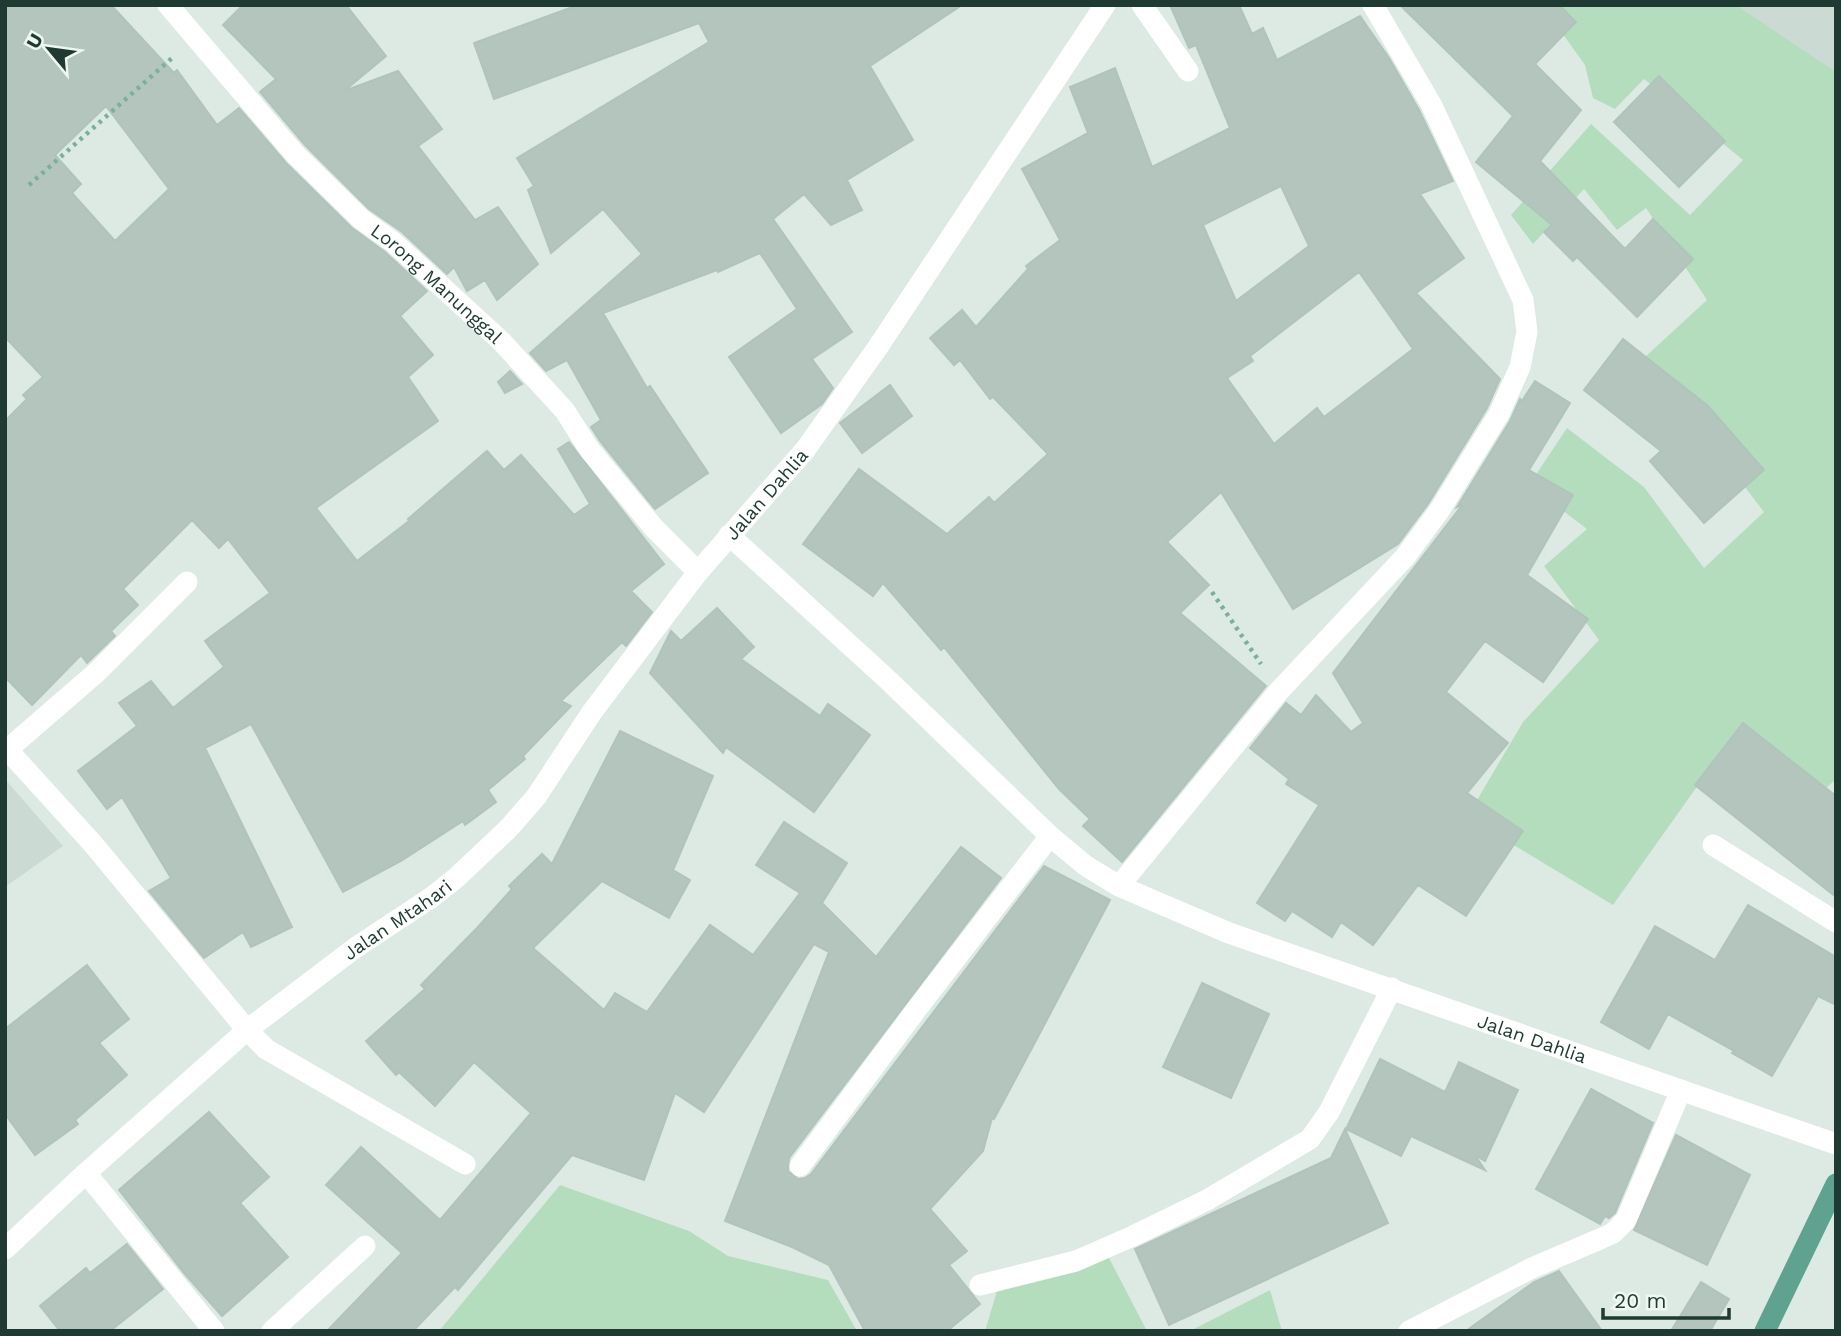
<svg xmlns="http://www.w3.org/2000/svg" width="1841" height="1336" viewBox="0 0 1841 1336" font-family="'Work Sans',sans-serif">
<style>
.built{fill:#cbdad3}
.green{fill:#b4ddbe}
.building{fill:#b3c5bd;stroke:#b0c4bb;stroke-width:2;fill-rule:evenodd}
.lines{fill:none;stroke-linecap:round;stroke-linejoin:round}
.path{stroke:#7cb09e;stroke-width:4.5;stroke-dasharray:3.5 5;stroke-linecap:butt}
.service{stroke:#fff;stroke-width:21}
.minor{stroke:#fff;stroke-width:21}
.primary{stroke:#5fa28f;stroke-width:21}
.labels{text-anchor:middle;stroke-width:5;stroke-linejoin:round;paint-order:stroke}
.street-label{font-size:19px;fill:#1e3a32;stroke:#eef7f2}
</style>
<rect width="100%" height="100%" fill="#ddeae4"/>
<!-- built -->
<path class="built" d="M1736,5H1836V72L1814,58Z
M5,779L63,846L5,887Z"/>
<!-- green -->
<path class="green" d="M1542,5H1736L1836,72V779L1799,813L1730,740L1613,905L1467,817L1523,722L1599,640L1544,566L1587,529L1529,485L1567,428L1644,487L1704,568L1764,512L1645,357L1707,300L1646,208L1617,230L1584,189L1533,244L1511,215L1591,124L1690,215L1743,160L1644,79L1615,109L1593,98L1585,65Z
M560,1185L689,1231L728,1256L828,1280L857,1331H439Z
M1109,1258L1147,1331H985L1003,1271Z
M1270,1290L1282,1331H1190Z"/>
<!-- building -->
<path class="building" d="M5,5H111L174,73L177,70L217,125L239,108L286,163L352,228L385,252L427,291L400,316L433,355L408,377L438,421L316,508L357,561L409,521L408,519L487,451L504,470L521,455L574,515L590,504L558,449L569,442L664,564L631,591L652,612L626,646L622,642L561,701L571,706L523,756L525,759L488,790L496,802L465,825L463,821L401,861L343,892L251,724L205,748L292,927L251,947L243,932L204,958L149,891L171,878L122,797L107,809L78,771L137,726L119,703L151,681L173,708L224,667L205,641L270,593L228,539L219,548L192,520L123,589L138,605L111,631L115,636L87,663L81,655L32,705L5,677V421L27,399L23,395L43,377L5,337ZM106,106L169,189L115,241L72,193L81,184L55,155Z
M243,5H346L386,56L344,91L398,71L442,129L418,146L475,220L498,207L538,264L497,300L485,280L467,291L454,267L447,274L402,232L369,209L305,145L260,92L276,79L223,25Z
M578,5H962L870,66L913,140L847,180L862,210L831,225L804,194L773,219L852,332L812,359L833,388L822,404L781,433L729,357L797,309L760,253L718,272L717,270L603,313L647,388L650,386L708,473L655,509L600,441L591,427L601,420L567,360L546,371L530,353L642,254L603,209L551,253L528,190L534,186L517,158L709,42L699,23L494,99L474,43Z
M1170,5H1239L1252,34L1263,28L1277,60L1360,16L1389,58L1419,110L1453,181L1420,194L1464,258L1416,293L1500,379L1487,408L1428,504L1398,544L1293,609L1221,492L1167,542L1209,585L1180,613L1266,686L1122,862L1083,826L1090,819L1059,789L944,647L941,650L883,583L873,596L803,544L859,469L947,534L989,497L994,503L1048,454L993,397L990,399L960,360L954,365L930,338L962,310L976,327L1028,269L1026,266L1060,240L1022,169L1088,133L1070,87L1115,68L1152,167L1230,128L1196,45L1189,48ZM1281,186L1309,246L1236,301L1203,225ZM1359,272L1413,349L1324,417L1317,408L1274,444L1227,378L1253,361L1250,356Z
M1400,5H1559L1576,22L1535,64L1581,110L1540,161L1625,249L1653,219L1693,259L1637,317L1577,257L1573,261L1544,232L1552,225L1476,162L1513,116Z
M1659,76L1725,141L1679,187L1614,122Z
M1623,339L1708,406L1764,470L1704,523L1650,461L1661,451L1584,390Z
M510,371L522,384L505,393L498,382Z
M1535,381L1570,403L1529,470L1573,495L1527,575L1588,619L1543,682L1485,641L1446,692L1508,743L1467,793L1523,831L1466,916L1418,885L1373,945L1341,922L1332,937L1292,911L1285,921L1257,903L1319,805L1286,784L1289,779L1250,748L1286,703L1301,715L1316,695L1351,732L1363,723L1333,673L1463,504L1457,507L1510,421L1520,399L1522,401Z
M890,385L912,416L862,453L840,423Z
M717,608L754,647L741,659L820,716L828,704L870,735L814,812L726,747L723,753L650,673L671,631L681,641Z
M1743,723L1836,796V897L1695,785Z
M620,731L713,776L673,870L690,880L669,918L602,881L533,948L604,1010L615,993L647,1012L710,925L753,955L800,893L756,865L784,822L847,863L822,903L876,957L961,847L1001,878L789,1158L788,1171L798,1179L805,1178L811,1174L1044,866L1110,900L1041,1031L994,1119L992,1118L983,1151L930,1209L967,1251L949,1265L980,1304L947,1331H865L829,1265L792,1247L725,1221L829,952L814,944L704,1112L675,1093L644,1180L572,1155L458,1290L455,1287L413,1331H327L402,1253L326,1185L361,1147L440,1220L531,1113L474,1062L435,1106L399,1072L396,1075L366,1041L425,989L421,985L477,928L512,889L509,886L542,854L552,864Z
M1748,905L1836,957V1005L1818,996L1772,1076L1732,1053L1734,1051L1668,1014L1649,1049L1601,1022L1655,926L1715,960Z
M87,965L129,1019L99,1043L127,1075L75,1120L78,1124L35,1155L5,1114V1029Z
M1202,983L1269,1014L1231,1098L1163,1067Z
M1380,1059L1445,1092L1459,1062L1518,1090L1485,1161L1475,1155L1485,1170L1411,1136L1401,1156L1346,1129Z
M1591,1089L1653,1123L1615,1213L1609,1218L1605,1216L1600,1224L1536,1189Z
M209,1112L269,1177L240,1203L288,1257L222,1316L184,1273L119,1190Z
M1345,1129L1388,1223L1169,1325L1135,1249L1331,1158Z
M1676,1135L1750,1175L1707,1265L1634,1230Z
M127,1244L163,1289L110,1331H60L40,1306L86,1268L90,1273Z
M1559,1271L1602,1331H1466L1534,1282Z
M1701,1282L1729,1299L1710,1331H1671Z"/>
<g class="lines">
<!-- path -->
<path class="path" d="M29,185L172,58
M1212,592L1261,664"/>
<!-- service -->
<path class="service" d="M247,1030L266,1049L465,1164"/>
<!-- minor -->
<g class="minor">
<path id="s1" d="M168,5L295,154L361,219L393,242L502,342L565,411L589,449L654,528L698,572"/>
<path d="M1142,5L1188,71"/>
<path id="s2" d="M729,535L887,679L1050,836L1086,866L1119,886L1229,933L1836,1144"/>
<path d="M5,747L93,844L247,1030"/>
<path d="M8,749L97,672L187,582"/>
<path d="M1713,845L1836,922"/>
<path d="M1119,886L1279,691L1405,557L1439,511L1499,414L1520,367L1527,332L1523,300L1431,104L1373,5"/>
<path d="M800,1166L919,1006L1050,836"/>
<path d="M86,1173L214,1331"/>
<path id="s3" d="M5,1249L86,1173L247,1030L355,948L432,897L456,878L508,829L536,797L592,712L698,572L805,450L878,347L1105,5"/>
<path d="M980,1285L1076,1261L1133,1236L1207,1200L1310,1139L1329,1112L1392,988"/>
<path d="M272,1331L365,1246"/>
<path d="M1409,1331L1532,1268L1600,1239L1613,1233L1626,1220L1681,1090"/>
</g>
<!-- primary -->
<path class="primary" d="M1765,1331L1836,1184"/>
</g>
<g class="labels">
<!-- street labels -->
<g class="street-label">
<text dy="7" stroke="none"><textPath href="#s1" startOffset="388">Lorong Manunggal</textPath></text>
<text dy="7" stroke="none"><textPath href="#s3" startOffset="1080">Jalan Dahlia</textPath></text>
<text dy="7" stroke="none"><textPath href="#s3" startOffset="513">Jalan Mtahari</textPath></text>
<text dy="7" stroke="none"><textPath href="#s2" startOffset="966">Jalan Dahlia</textPath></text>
</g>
</g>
<!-- border -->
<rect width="1841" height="1336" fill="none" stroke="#1e3a32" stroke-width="14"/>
<!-- north arrow -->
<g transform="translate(49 49) rotate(299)" stroke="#eef7f2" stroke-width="5" paint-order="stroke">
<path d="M0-5L12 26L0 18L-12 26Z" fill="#1e3a32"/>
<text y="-10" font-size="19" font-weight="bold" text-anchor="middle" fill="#1e3a32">U</text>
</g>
<!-- scale -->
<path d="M1603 1308v10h126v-10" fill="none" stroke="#1e3a32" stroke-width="3.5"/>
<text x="1614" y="1308" font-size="21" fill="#1e3a32" stroke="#eef7f2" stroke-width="5" paint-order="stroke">20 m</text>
</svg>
